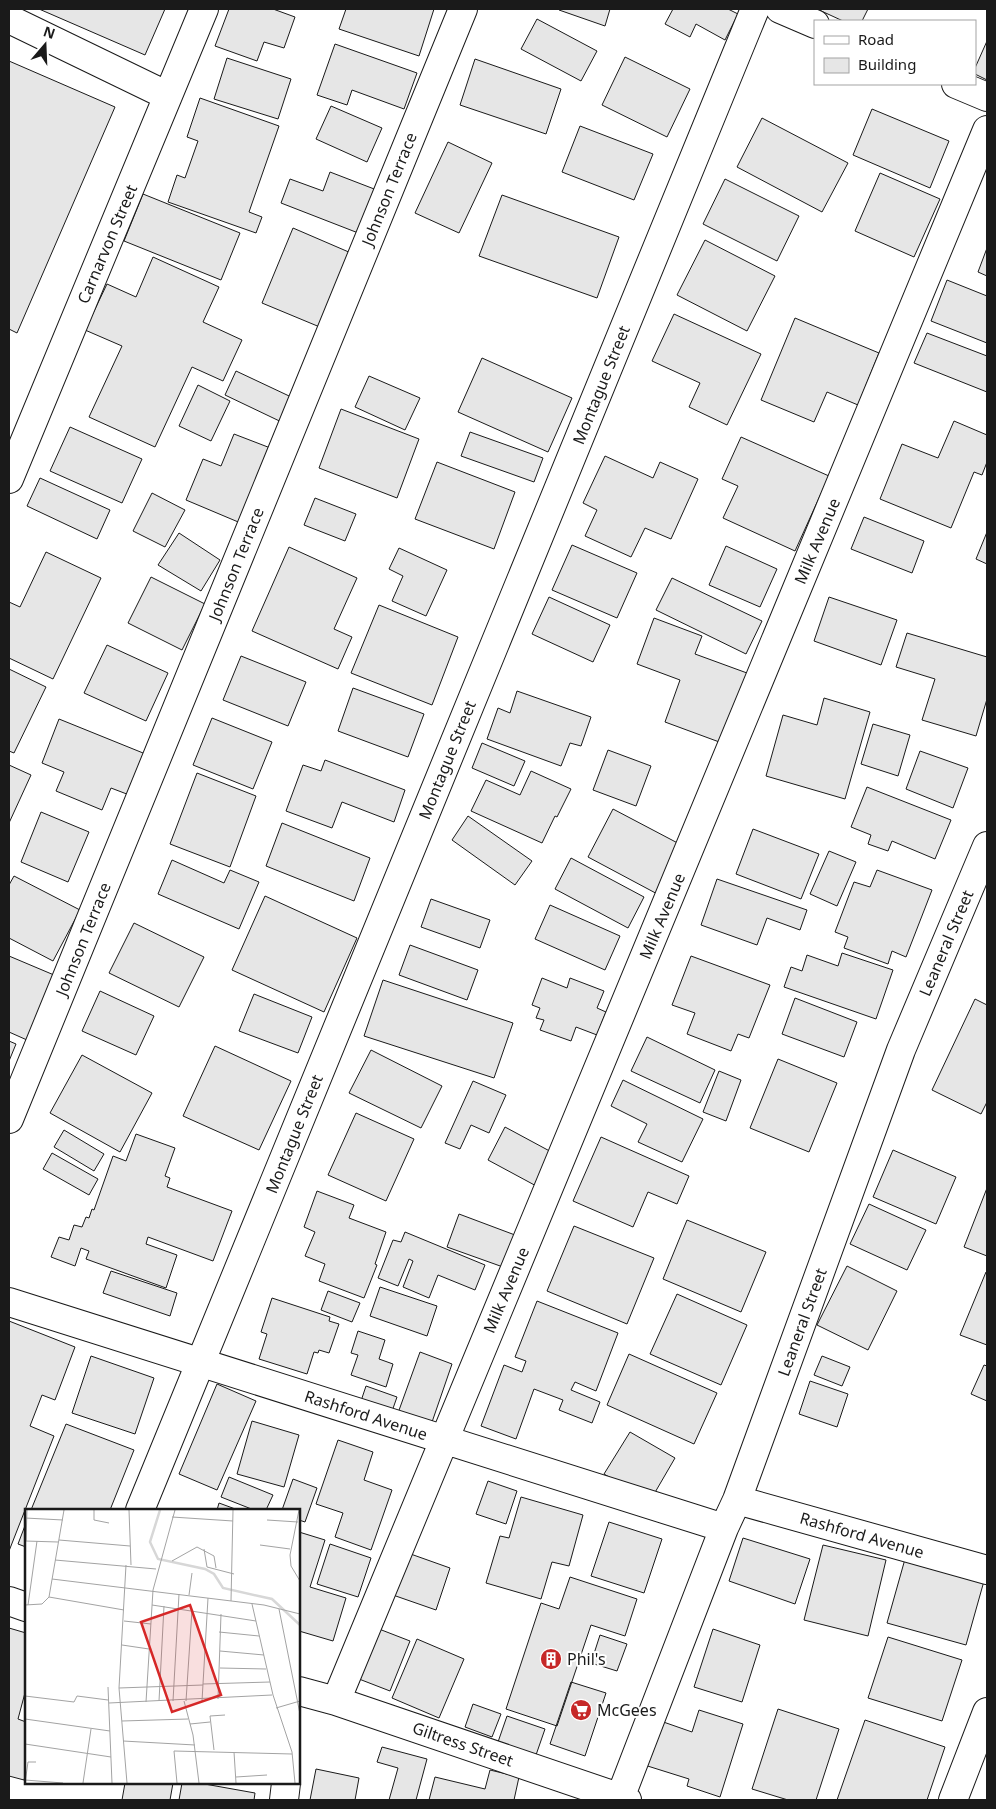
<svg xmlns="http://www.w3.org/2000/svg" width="996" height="1809" viewBox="0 0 996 1809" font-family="'Noto Sans',sans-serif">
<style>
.building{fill:#e6e6e6;stroke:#1a1a1a}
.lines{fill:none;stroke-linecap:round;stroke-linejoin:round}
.minor-casing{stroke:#1a1a1a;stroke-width:30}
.minor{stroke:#fff;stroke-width:28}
.labels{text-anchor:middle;stroke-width:4;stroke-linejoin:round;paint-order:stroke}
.street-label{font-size:16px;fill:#1a1a1a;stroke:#fff}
.poi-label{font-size:16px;fill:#1a1a1a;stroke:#fff;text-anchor:start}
.inset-river{fill:none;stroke:#d7d7d7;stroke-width:2.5}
.inset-road{fill:none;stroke:#a3a3a3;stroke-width:1}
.view{fill:#d62828;fill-opacity:0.15;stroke:#d62828;stroke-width:2.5}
.inset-edge{fill:none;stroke:#1a1a1a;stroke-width:2.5}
</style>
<rect width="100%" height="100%" fill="#fff"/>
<!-- building -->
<path class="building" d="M39,9H165L145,55Z
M229,9H273L295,17L284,48L264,42L257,61L215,46Z
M346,9H434L419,56L339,29Z
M559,9H610L605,26L559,10Z
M673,9H728L738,14L725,40L696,24L690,37L665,24Z
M817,9H868L862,21H843Z
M537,19L597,51L581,81L521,49Z
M987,41V80L975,74V68Z
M335,44L417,73L404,109L352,90L347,105L317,95Z
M625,57L690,89L667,137L602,105Z
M227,58L291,79L278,119L214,99Z
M475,59L561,89L546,134L460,105Z
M9,61L115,107L17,333L9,329Z
M200,98L279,126L249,212L262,217L256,233L168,202L177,175L185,178L198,141L187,137Z
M331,106L382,128L367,162L316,139Z
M872,109L949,141L930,188L853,155Z
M762,118L848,163L822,212L737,167Z
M580,126L653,154L634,200L562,172Z
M448,142L492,163L459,233L415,213Z
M330,172L382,192L366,236L281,203L290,179L323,191Z
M880,173L940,199L914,257L855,231Z
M725,179L799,216L777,261L703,224Z
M143,194L240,233L221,280L124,241Z
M502,195L619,237L597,298L479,256Z
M293,228L358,256L327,330L262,303Z
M705,240L775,276L747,331L677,295Z
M987,248V276L978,272Z
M153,257L219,287L203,322L242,340L223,381L192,367L155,447L89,417L122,346L85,330L107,284L136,297Z
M947,280L987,296V343L931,321Z
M674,314L761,354L727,425L689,407L700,383L652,361Z
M795,318L879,353L858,405L827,392L814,422L761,400Z
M927,333L987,356V392L914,363Z
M482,358L572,398L548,452L458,412Z
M236,371L304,403L292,427L225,395Z
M369,376L420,398L405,430L355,407Z
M198,385L230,401L211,441L179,426Z
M341,409L419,439L397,498L319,468Z
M954,421L987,435V462L982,475L974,472L951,528L880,499L902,444L938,458Z
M70,427L142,459L122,503L50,471Z
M470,432L543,458L534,482L461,456Z
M234,434L273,449L243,524L186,500L203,459L221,466Z
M741,437L829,476L795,551L723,518L738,486L722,479Z
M605,456L653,478L660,462L698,479L671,539L645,528L631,557L585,536L597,510L583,503Z
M437,462L515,492L494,549L415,519Z
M40,478L110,510L97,539L27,506Z
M152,493L185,510L165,547L133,531Z
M315,498L356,514L345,541L304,525Z
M864,517L924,541L912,573L851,549Z
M987,532V564L976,559Z
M179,533L220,560L201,591L158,565Z
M572,545L637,573L617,618L552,590Z
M726,546L777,569L760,607L709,585Z
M289,547L357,578L334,629L352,637L338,669L252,631Z
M399,548L447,570L426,616L392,601L403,576L389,569Z
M46,552L101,578L53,679L9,658V602L20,607Z
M151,577L205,604L182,650L128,623Z
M672,578L762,621L746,654L656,610Z
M549,597L610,625L593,662L532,634Z
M829,597L897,620L881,665L814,641Z
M379,605L458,637L432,705L351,673Z
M654,618L702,636L695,654L747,673L722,743L665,722L680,680L637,664Z
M907,633L987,657V699L976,736L922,720L935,679L896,667Z
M107,645L168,673L146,721L84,693Z
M241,656L306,682L288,726L223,700Z
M9,669L46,687L14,753L9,751Z
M353,688L424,714L408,757L338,731Z
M517,691L591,717L581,746L570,743L561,766L487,739L498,708L510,713Z
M824,698L870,712L845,799L766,776L783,715L817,725Z
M212,718L272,742L253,789L193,765Z
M59,719L148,755L132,796L111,788L102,810L56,791L64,772L42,763Z
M873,724L910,735L898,776L861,764Z
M482,743L525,761L514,786L472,768Z
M608,750L651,766L636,806L593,790Z
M920,751L968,768L953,808L906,789Z
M325,760L405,790L394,822L342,802L332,828L286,811L303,765L321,771Z
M9,765L31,775L9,823Z
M531,771L571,789L557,817L555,816L542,843L471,811L486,780L520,795Z
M197,773L256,796L230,867L170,844Z
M867,787L951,820L935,859L892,841L888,851L868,844L871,835L851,827Z
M613,809L689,849L663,897L588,857Z
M41,812L89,832L68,882L21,862Z
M468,816L532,861L515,885L452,840Z
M282,823L370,858L354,901L266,866Z
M753,829L819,854L801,899L736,874Z
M829,851L856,862L837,906L810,894Z
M571,858L644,897L628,928L555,889Z
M172,860L224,883L230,870L259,882L239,929L158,894Z
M877,870L932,890L906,957L892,951L888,964L844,948L848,937L835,932L854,882L870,887Z
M14,876L80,910L53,961L9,938V885Z
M717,879L807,910L800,930L767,918L757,945L701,925Z
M265,896L357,938L324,1012L232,970Z
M431,899L490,920L480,948L421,927Z
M550,905L620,936L605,970L535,939Z
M134,923L204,957L179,1007L109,973Z
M410,945L478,970L467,1000L399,975Z
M842,953L893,970L876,1019L784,987L791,967L802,971L807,955L838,966Z
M9,956L54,975L27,1040L9,1032Z
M691,956L770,985L749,1038L738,1034L731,1051L687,1034L695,1013L672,1005Z
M542,978L567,988L570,978L604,991L597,1008L606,1012L597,1035L576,1027L571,1041L540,1030L544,1020L536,1018L540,1008L532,1005Z
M383,980L513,1023L494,1078L364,1036Z
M100,991L154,1016L136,1055L82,1031Z
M254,994L312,1017L298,1053L239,1031Z
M795,998L857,1022L844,1057L782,1034Z
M975,999L987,1005V1102L981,1114L932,1090Z
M647,1037L715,1070L700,1103L631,1071Z
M9,1041L16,1044L9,1061Z
M215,1046L291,1081L259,1150L183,1116Z
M371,1050L442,1086L421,1128L349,1093Z
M82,1055L152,1093L120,1152L50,1113Z
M778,1059L837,1083L809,1152L750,1128Z
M719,1071L741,1080L726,1121L703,1112Z
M623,1080L703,1119L682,1162L638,1142L647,1124L611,1106Z
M473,1081L506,1095L489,1133L471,1125L460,1149L445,1143Z
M356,1113L414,1139L386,1201L328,1175Z
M505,1127L557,1155L540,1188L488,1160Z
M64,1130L104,1154L94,1171L54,1147Z
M136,1134L175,1148L165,1176L170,1178L167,1187L232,1211L213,1261L148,1237L146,1244L177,1255L166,1288L86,1259L89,1251L81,1248L75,1266L51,1257L59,1237L69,1240L74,1225L82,1227L86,1217L89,1218L92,1209L94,1210L113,1156L126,1161Z
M601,1137L689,1176L677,1204L648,1192L633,1227L573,1201Z
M893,1150L956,1177L936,1224L873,1197Z
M52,1153L98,1179L89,1195L43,1169Z
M987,1188V1256L964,1247Z
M317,1191L354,1205L349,1218L386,1232L375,1264L377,1265L364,1298L319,1281L325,1264L305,1256L315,1232L304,1227Z
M869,1204L926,1230L907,1270L850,1244Z
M459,1214L515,1235L503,1267L447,1247Z
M687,1220L766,1252L741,1312L663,1279Z
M574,1226L654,1258L627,1324L547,1291Z
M405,1232L485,1265L475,1290L438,1275L429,1298L403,1287L413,1261L409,1259L398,1286L378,1278L393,1240L401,1242Z
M847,1266L897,1291L868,1350L817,1325Z
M111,1271L177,1293L170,1316L103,1293Z
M986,1272H987V1345L960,1335Z
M380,1287L437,1306L427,1336L370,1316Z
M328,1291L360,1303L352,1322L321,1310Z
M677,1294L747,1325L721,1385L650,1354Z
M272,1298L330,1317L329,1321L339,1324L329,1353L319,1350L318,1353L314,1352L307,1374L259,1359L267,1334L261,1332Z
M537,1301L618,1333L596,1391L575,1382L571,1390L600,1402L592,1423L559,1410L563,1400L534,1389L516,1439L481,1426L504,1365L522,1372L526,1361L515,1357Z
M9,1321L75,1347L55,1400L42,1395L30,1426L54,1436L9,1551Z
M358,1331L385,1340L379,1359L393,1364L386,1387L351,1375L358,1355L351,1353Z
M420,1352L452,1364L431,1425L398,1413Z
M629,1354L717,1393L694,1444L607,1405Z
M91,1356L154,1378L135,1434L72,1413Z
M822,1356L850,1367L842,1386L814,1375Z
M984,1365L987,1366V1401L971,1394Z
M810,1381L848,1394L837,1427L799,1414Z
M217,1384L256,1401L217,1490L179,1474Z
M366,1386L397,1397L390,1417L359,1407Z
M252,1421L299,1435L284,1487L237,1474Z
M66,1424L134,1450L110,1510H31Z
M630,1432L675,1458L650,1501L604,1474Z
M338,1440L373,1452L364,1480L392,1490L371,1550L335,1537L343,1513L316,1504Z
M229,1477L273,1495L266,1510H254L221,1497Z
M293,1479L317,1488L305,1522L299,1520V1510H282Z
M488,1481L517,1491L506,1524L476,1514Z
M521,1497L583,1515L569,1566L552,1562L541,1599L486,1583L500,1536L509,1538Z
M219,1503L238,1510H217Z
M609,1522L662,1539L644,1593L591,1576Z
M26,1523V1547L18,1544Z
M299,1532L325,1540L310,1587L346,1598L333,1641L299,1631Z
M743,1538L810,1559L795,1604L729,1581Z
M330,1544L371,1558L358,1597L317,1584Z
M823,1545L886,1560L868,1636L804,1620Z
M405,1552L450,1568L436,1610L390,1594Z
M905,1559L984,1581L966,1645L887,1623Z
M570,1577L637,1599L625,1636L591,1625L557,1726L506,1709L541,1603L559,1609Z
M9,1628L26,1633V1689L18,1719L26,1722V1772L24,1780L9,1776Z
M379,1629L410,1641L390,1691L359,1679Z
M713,1629L760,1645L742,1702L694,1687Z
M600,1635L627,1644L617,1671L591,1663Z
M888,1637L962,1660L942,1721L868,1698Z
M417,1639L464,1659L439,1718L392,1698Z
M571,1682L606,1693L585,1756L550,1744Z
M473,1704L501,1714L492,1737L465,1727Z
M778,1709L839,1729L816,1800H788L752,1789Z
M699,1710L743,1724L720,1797L687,1786L689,1779L638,1763L652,1718L692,1732Z
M507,1716L545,1729L536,1755L498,1742Z
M865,1720L945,1747L927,1800H837Z
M382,1747L427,1759L416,1800H389L398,1768L377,1762Z
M316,1769L359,1778L355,1800H310Z
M490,1770L519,1777L514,1800H429L435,1777L485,1789Z
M125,1783H173L170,1800H122Z
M182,1783H199L255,1793L254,1800H179Z"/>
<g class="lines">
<!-- minor casing -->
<g class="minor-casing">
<path id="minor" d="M780,9L815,24
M9,19L168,96
M956,84L987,97
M9,479L204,9
M9,1119L463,9
M9,1302L724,1528
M737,1500L987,1570
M140,1510L755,9
M9,1601L26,1607
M299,1691L336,1701L627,1800
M336,1701L987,130
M620,1798L724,1528L737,1500L901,1050L987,846
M284,1800L286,1783
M953,1800L987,1712"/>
</g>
<!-- minor -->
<use href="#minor" class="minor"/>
</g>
<!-- icons -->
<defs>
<g id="building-disc" transform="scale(1.125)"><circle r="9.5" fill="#c62828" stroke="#fff"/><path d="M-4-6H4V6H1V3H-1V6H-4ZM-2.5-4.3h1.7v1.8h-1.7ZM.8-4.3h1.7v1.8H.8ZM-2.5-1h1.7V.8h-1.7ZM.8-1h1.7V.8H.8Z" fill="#fff"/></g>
<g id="supermarket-disc" transform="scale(1.125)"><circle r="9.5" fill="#c62828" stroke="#fff"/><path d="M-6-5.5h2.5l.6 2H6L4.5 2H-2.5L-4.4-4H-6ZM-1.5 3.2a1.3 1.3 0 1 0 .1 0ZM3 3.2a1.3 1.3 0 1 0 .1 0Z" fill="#fff"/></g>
</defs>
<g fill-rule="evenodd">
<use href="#building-disc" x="551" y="1659"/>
<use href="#supermarket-disc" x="581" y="1710"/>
</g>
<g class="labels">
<!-- street labels -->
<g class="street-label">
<text transform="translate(389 189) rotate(-68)" y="6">Johnson Terrace</text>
<text transform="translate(107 244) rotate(-67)" y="6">Carnarvon Street</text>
<text transform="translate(601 385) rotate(-68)" y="6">Montague Street</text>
<text transform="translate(817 541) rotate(-67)" y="6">Milk Avenue</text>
<text transform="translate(236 564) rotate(-68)" y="6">Johnson Terrace</text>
<text transform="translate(447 760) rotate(-68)" y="6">Montague Street</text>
<text transform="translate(662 916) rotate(-67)" y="6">Milk Avenue</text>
<text transform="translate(83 939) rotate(-68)" y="6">Johnson Terrace</text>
<text transform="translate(946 943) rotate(-67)" y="6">Leaneral Street</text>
<text transform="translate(294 1134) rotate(-68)" y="6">Montague Street</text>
<text transform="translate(506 1290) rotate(-67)" y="6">Milk Avenue</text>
<text transform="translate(802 1322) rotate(-70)" y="6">Leaneral Street</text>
<text transform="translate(366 1415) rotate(18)" y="6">Rashford Avenue</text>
<text transform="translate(862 1535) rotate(16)" y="6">Rashford Avenue</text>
<text transform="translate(463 1744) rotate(19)" y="6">Giltress Street</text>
</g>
<!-- poi labels -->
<g class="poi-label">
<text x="567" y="1665">Phil's</text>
<text x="597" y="1716">McGees</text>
</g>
</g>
<!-- overview -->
<g transform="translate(25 1509)">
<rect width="275" height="275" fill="#fff"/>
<path class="inset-river" d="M135,1L125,33L133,50L180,60L189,65L198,79L247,90L275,116"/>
<path class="inset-road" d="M69,1V11L84,14M104,1L106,56M274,1L265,46L266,57L275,72M147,8L208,12M0,9L38,11M242,11L273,13M34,31L105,37M0,32L33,33M1,32L2,1M235,36L265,40M179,40L182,58L209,65M30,51L131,60M147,52L172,38L189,47L191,59M101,56L94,179L102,274M27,70L239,96L275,105M164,86L167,64M24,88L99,101M206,92L208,1M227,95L248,186L267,243L270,274M0,96L17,95L24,88L39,1M3,96L12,32M127,96L231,112M254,100L275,205M99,112L126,115M194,123L234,127M97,136L124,140M195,142L239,146M195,159L241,160M178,175L245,173M83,178L87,274M94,179L178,176M0,187L49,193L52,187L83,191M193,190L196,105M134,192L139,97M148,192L154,85M159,192L168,226L174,274M161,192L167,101M177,192L183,89M121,193L128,81L150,1M84,194L247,186M251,199L275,192M0,210L85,222M97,212L163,210M165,215L185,213M98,232L170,236M0,235L86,248M189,241L185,207L200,206M209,243L211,274M211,268L242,266M0,271L38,274M0,274L3,253H11M58,274L66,220M152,274L149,242L267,245"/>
<path class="view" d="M165,96L196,186L147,203L116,113Z"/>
<rect width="275" height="275" class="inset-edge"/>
</g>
<!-- border -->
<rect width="996" height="1809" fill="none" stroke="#1a1a1a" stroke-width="20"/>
<!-- legend -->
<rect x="814" y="20" width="162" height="65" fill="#ffffff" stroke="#a3a3a3"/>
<rect x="824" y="36" width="25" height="8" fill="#ffffff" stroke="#a3a3a3"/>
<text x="858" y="45" font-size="15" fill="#1a1a1a">Road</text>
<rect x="824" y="58" width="25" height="15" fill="#e6e6e6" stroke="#a3a3a3"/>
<text x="858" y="70" font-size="15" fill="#1a1a1a">Building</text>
<!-- north arrow -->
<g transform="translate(45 45) rotate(19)" stroke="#ffffff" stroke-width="4" paint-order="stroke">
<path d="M0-4L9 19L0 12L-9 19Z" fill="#1a1a1a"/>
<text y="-8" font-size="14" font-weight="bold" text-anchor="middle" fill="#1a1a1a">N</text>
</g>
</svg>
